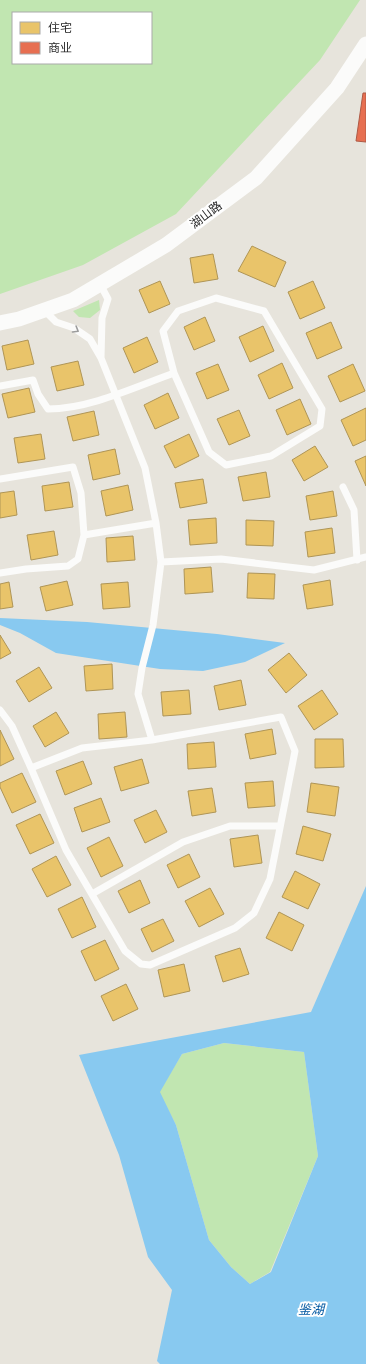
<svg xmlns="http://www.w3.org/2000/svg" width="366" height="1364" viewBox="0 0 366 1364" font-family="Inter,'Noto Sans SC',sans-serif">
<style>
.green{fill:#c1e6b1;fill-rule:evenodd}
.water{fill:#88c9f0;fill-rule:evenodd}
.homes{fill:#e9c46a;stroke:#af9556}
.shops{fill:#e76f51;stroke:#ae5a45}
.lines{fill:none;stroke-linecap:round;stroke-linejoin:round}
.lane{stroke:#fbfbfa;stroke-width:7}
.street{stroke:#fbfbfa;stroke-width:15}
.oneway{stroke:#9c9c9c}
.labels{text-anchor:middle;stroke-width:4;stroke-linejoin:round;paint-order:stroke}
.street-label{font-size:12px;fill:#282828;stroke:#fff}
.water-label{font-size:13px;font-style:italic;fill:#0258a2;stroke:#fff}
</style>
<rect width="100%" height="100%" fill="#e7e4dc"/>
<!-- green -->
<path class="green" d="M0,0H360L320,60L176,214L83,265L0,294ZM13,13H151V63H13Z
M99,300L100,310L90,318L79,317L73,311Z
M224,1043L304,1052L318,1156L270,1272L250,1284L231,1267L209,1240L176,1125L159,1092L182,1054Z"/>
<!-- water -->
<path class="water" d="M0,618L87,622L217,634L285,643L245,662L203,671L160,669L56,653L20,633L0,625Z
M366,886V1364H160L157,1361L172,1290L148,1257L119,1155L79,1055L311,1012ZM224,1043L304,1052L318,1156L271,1272L250,1284L231,1267L209,1240L176,1125L160,1092L182,1054Z"/>
<!-- homes -->
<path class="homes" d="M252,246L286,262L275,287L238,271Z
M213,254L218,279L194,283L190,258Z
M160,281L170,304L149,313L139,290Z
M313,281L325,308L300,319L288,292Z
M205,317L215,341L194,350L184,327Z
M331,322L342,348L317,359L306,333Z
M263,326L274,351L250,362L239,337Z
M147,337L158,362L134,373L123,348Z
M28,340L34,364L7,370L2,346Z
M78,361L84,385L57,391L51,367Z
M282,363L293,388L269,399L258,375Z
M218,364L229,390L207,399L196,373Z
M353,364L365,391L340,402L328,376Z
M29,388L35,412L8,418L2,394Z
M168,393L179,418L155,429L144,405Z
M300,399L311,424L287,435L276,410Z
M366,408V440L353,446L341,420Z
M239,410L250,436L229,445L217,419Z
M94,411L99,435L73,441L67,417Z
M41,434L45,459L18,463L14,438Z
M189,434L199,456L175,468L164,446Z
M315,446L328,467L304,481L292,460Z
M115,449L120,474L93,480L88,455Z
M366,456V486L355,461Z
M266,472L270,497L243,501L238,477Z
M203,479L207,503L180,508L175,483Z
M69,482L73,507L45,511L42,486Z
M128,485L133,510L106,516L101,491Z
M14,491L17,515L0,518V493Z
M333,491L337,516L310,520L306,496Z
M216,518L217,543L190,545L188,520Z
M246,520L274,521L273,546L246,545Z
M332,528L335,553L308,557L305,532Z
M54,531L58,555L31,560L27,535Z
M133,536L135,560L107,562L106,538Z
M211,567L213,592L185,594L184,569Z
M248,573L275,574L274,599L247,598Z
M330,580L333,605L307,609L303,585Z
M67,581L73,605L46,611L40,587Z
M9,582L13,607L0,609V584Z
M128,582L130,607L103,609L101,584Z
M0,635L11,653L0,659Z
M289,653L307,675L286,693L268,670Z
M112,664L113,689L86,691L84,666Z
M39,667L52,688L29,702L16,681Z
M241,680L246,705L219,710L214,686Z
M189,690L191,714L163,716L161,692Z
M322,690L338,714L314,730L298,706Z
M56,712L69,733L45,747L33,726Z
M125,712L127,737L99,739L98,714Z
M272,729L276,754L250,759L245,734Z
M0,730L14,759L0,766Z
M315,739H343L344,767L315,768Z
M214,742L216,767L188,769L187,744Z
M142,759L149,783L121,791L114,767Z
M83,761L92,784L65,795L56,771Z
M22,773L36,802L12,813L0,787V783Z
M273,781L275,806L248,808L245,783Z
M311,783L339,787L335,816L307,812Z
M212,788L216,812L192,816L188,791Z
M101,798L110,822L82,832L74,808Z
M156,810L167,832L145,843L134,820Z
M40,814L54,843L30,854L16,825Z
M303,826L331,834L323,861L296,854Z
M258,835L262,863L234,867L230,839Z
M109,837L123,866L101,877L87,848Z
M189,854L200,877L178,888L167,865Z
M56,856L71,885L47,897L32,869Z
M295,871L320,884L308,909L282,897Z
M140,880L150,903L129,913L118,891Z
M210,888L224,914L199,927L185,901Z
M82,897L96,927L72,938L58,909Z
M279,912L304,925L292,951L266,938Z
M163,919L174,941L152,952L141,929Z
M105,940L119,969L95,981L81,951Z
M240,948L249,974L223,982L215,956Z
M184,964L190,991L164,997L158,970Z
M126,984L138,1009L113,1021L101,996Z"/>
<!-- shops -->
<path class="shops" d="M363,93H366V142L356,141Z"/>
<g class="lines">
<!-- lane -->
<path class="lane" d="M216,298L264,311L322,409L320,426L271,456L226,465L209,452L174,373L163,331L178,311Z
M44,310L56,322L74,328L90,339L101,358L102,318L108,299L100,284
M101,358L145,468L156,523L161,562L153,625L142,668L138,694L152,740
M0,386L33,380L38,394L48,409C89,409 135,387 174,373
M0,479L73,467L81,493L84,535L78,559L68,566L26,569L0,573
M343,487L354,510L357,560
M84,535L156,523
M161,562L221,559L314,570L366,557
M0,710L12,726L31,768L66,850L125,951L141,964L150,965L235,928L254,913L270,879L295,751L281,717L152,740L82,748L31,768
M92,894L183,842L230,826H280"/>
<!-- street -->
<path class="street" d="M0,323L19,319L73,300L166,245L256,178L337,88L366,44"/>
</g>
<!-- one-way arrows -->
<defs><path id="oneway-chevron" d="M-2-3.5L2.5 0L-2 3.5" fill="none" stroke-width="1.6" stroke-linecap="round" stroke-linejoin="round"/></defs>
<use class="oneway" href="#oneway-chevron" transform="translate(76 330) rotate(31)"/>
<g class="labels">
<!-- street labels -->
<g class="street-label">
<text transform="translate(206 215) rotate(-37)" y="4">湖山路</text>
</g>
<!-- water labels -->
<g class="water-label">
<text x="311" y="1314">鉴湖</text>
</g>
</g>
<!-- legend -->
<rect x="12" y="12" width="140" height="52" fill="#ffffff" stroke="#a9a9a9"/>
<rect x="20" y="22" width="20" height="12" fill="#e9c46a" stroke="#a9a9a9"/>
<text x="48" y="32" font-size="12" fill="#282828">住宅</text>
<rect x="20" y="42" width="20" height="12" fill="#e76f51" stroke="#a9a9a9"/>
<text x="48" y="52" font-size="12" fill="#282828">商业</text>
</svg>
